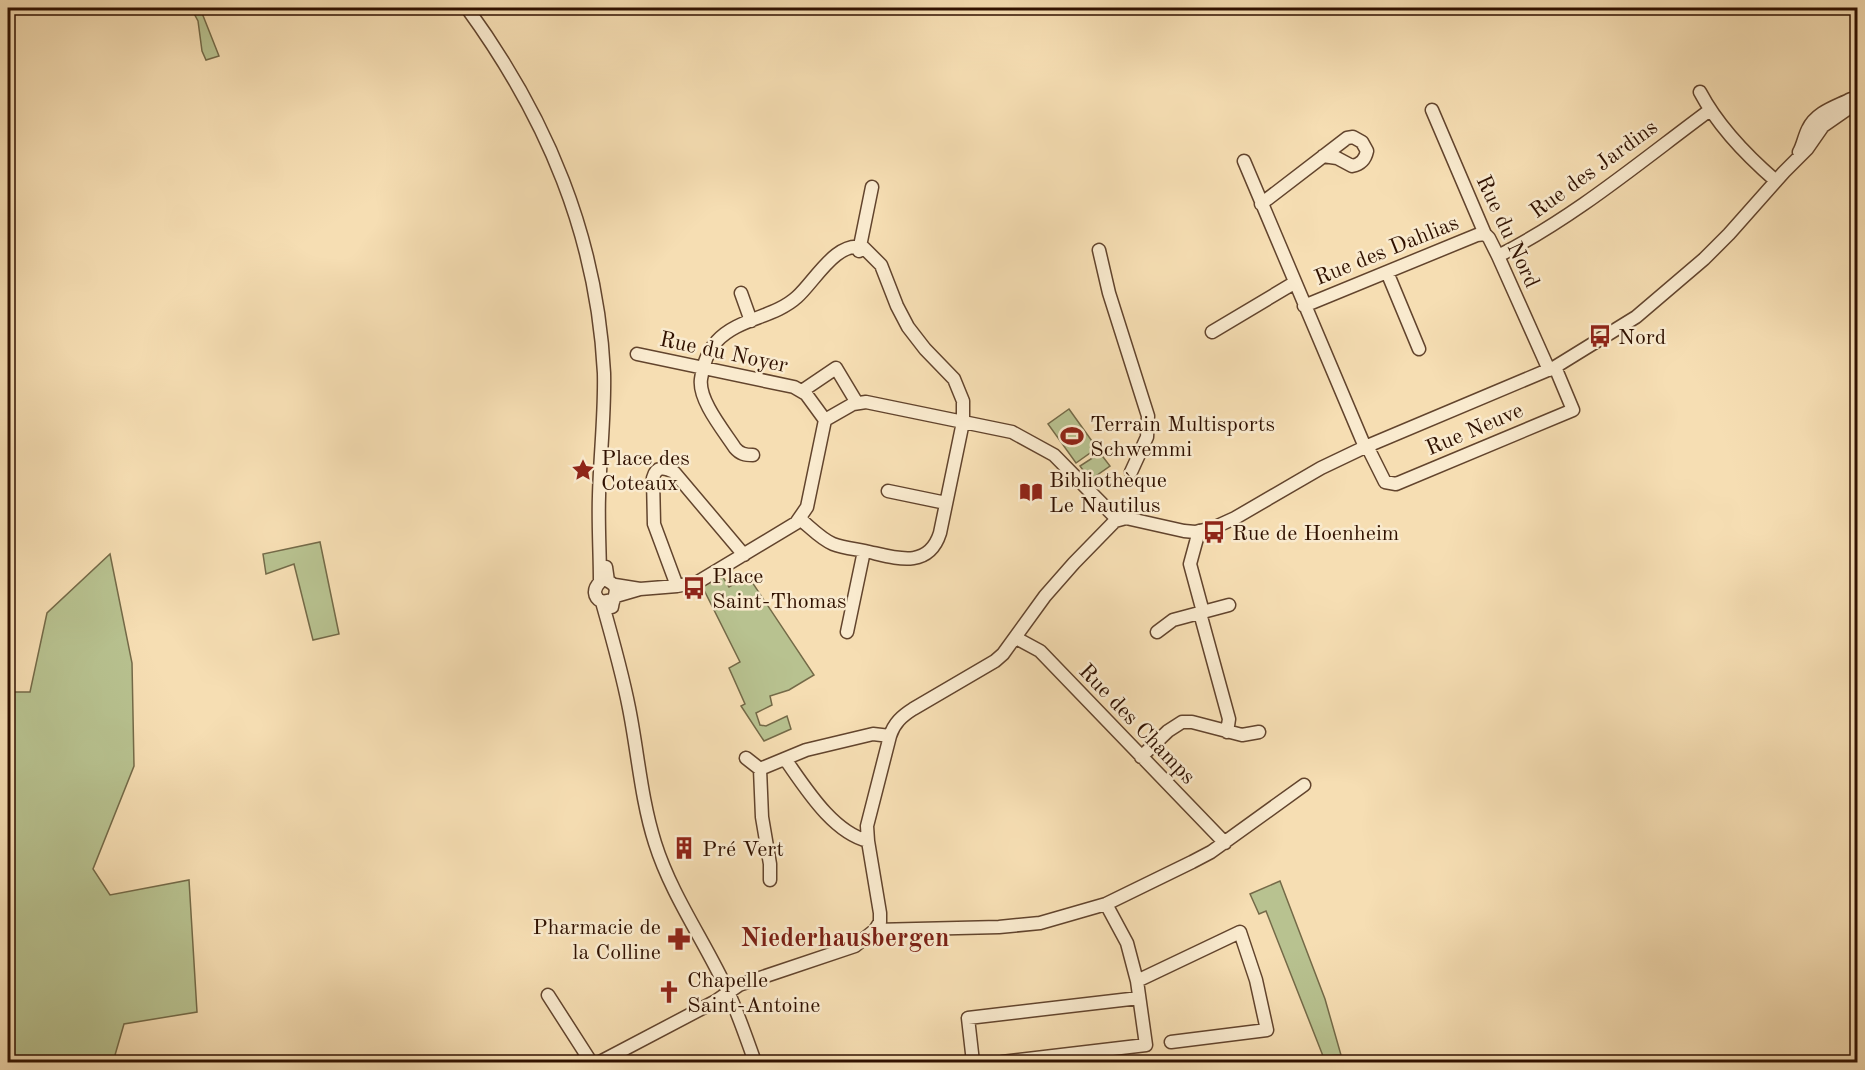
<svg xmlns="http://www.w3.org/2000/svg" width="1865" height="1070" viewBox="0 0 1865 1070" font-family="'Old Standard TT',serif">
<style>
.green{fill:#b8c290;stroke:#746a48;stroke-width:1.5}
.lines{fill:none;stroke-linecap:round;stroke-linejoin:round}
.minor-casing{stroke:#62442d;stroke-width:15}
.minor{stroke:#f9eace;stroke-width:12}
.labels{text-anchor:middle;stroke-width:5;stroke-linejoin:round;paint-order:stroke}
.street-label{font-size:22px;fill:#301100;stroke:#f9eace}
.poi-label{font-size:22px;fill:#301100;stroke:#f9eace;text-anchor:start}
.quarter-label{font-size:26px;font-weight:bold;fill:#7a1f14;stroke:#f9eace}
</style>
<rect width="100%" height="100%" fill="#f6deb3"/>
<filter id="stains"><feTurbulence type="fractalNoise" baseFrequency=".00333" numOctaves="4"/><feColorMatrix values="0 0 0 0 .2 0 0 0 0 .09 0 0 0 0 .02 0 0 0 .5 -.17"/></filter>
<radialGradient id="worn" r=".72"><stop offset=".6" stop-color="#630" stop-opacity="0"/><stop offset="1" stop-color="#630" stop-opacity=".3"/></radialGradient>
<!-- green -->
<path class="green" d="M191,8H200L219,56L206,60L202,51L198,21Z
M1069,409L1097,448L1076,463L1048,424Z
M1100,453L1110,466L1090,480L1080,466Z
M320,542L339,634L313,640L294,564L266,574L263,554Z
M110,554L132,663L134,766L93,869L110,895L189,880L197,1012L124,1024L113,1062H8V692H30L47,613Z
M721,574L729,587L748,576L814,675L789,690L770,696L772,705L756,713L760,725L766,726L787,716L791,729L764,741L741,706L745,704L729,668L740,662L702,586Z
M1280,881L1325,999L1341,1055L1323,1056L1266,911L1259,914L1250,894Z"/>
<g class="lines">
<!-- minor casing -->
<g class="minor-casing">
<path id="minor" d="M467,8C547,118 597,236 604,373C605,414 600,455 599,496C598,524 600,553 600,582C593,589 593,597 602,602L613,600
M1700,92C1718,126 1747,156 1776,181
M1432,110L1485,234L1489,238L1498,256L1549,370
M1799,152C1803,145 1804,137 1808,129C1816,112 1835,107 1851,99
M1244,161L1365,447
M1261,204L1347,138L1353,137L1362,142L1367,151C1365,160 1361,164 1352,166L1337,158L1323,156
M1099,250L1109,293L1148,416L1147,437L1131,472
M859,251L872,187
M1498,256C1575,217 1641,161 1710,110
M1387,272L1419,349
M741,293L751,321
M1304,306L1477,235L1485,234
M1212,332L1294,283
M637,354L794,387L806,394L825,420L853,404L866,402L1012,432L1054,455L1117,519
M802,391L836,368L857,403
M1367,446L1385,482L1396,484L1573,410L1555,367
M753,455C745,455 740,454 735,448C724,431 698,400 701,379C703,365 707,352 717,341C738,318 774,318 797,297C815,281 837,239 864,248L881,265L897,306L908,327L925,349L954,379L963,401V422L940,533C928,571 893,557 865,551C855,549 843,548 833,544C821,539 810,527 800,519
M888,491L946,503
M1199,531L1190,564L1203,612
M606,567L608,581C622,588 613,596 612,607
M615,585L640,589L616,596
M677,586L654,524L653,478C656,466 664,467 674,472L744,555
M640,589L677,586L698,582L796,523L807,507L825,420
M602,602C612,637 622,672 629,708C638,753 641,799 655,843C672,897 706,943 729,994C739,1016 747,1040 755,1062
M1200,613L1229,719L1227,732
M847,632L864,551
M1157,632L1173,620L1229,605
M1016,638L1040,651L1225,843
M1141,757L1168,731L1182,722H1192L1242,735L1259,732
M746,758L760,769L806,750L873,734L890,736
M785,759C805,787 832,832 868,841
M760,769L762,817L770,864V880
M875,930L999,927L1040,923L1106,904L1192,862L1211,852L1304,785
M1137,981L1240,932L1256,980L1267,1030L1171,1042
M548,995L591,1062
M600,1062L716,1001L739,985L855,946L875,930L880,922V913L868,841L867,826L890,736C894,723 902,716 913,709L995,661L1003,654L1045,596L1074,563L1115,521L1126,518L1184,531L1195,532L1213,528L1235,518L1321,468L1365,447L1555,367L1636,317L1704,259L1729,234L1784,172L1807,149L1823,126L1846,110L1858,97
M973,1062L968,1018L1139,998
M1002,1062L1146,1045L1137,981L1127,943L1106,904"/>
</g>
<!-- minor -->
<use href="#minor" class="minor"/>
</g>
<!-- icons -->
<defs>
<g id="bus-bare" transform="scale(1.8)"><path d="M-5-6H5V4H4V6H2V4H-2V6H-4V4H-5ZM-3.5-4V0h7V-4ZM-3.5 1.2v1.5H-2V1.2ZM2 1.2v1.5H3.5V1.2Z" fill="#8f2418" stroke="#f9eace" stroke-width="2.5" paint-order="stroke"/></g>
<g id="stadium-bare" transform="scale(1.8)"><path d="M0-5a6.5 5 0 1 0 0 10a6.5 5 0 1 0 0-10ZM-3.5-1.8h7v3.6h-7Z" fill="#8f2418" stroke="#f9eace" stroke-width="2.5" paint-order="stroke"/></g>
<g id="sight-bare" transform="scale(1.8)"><path d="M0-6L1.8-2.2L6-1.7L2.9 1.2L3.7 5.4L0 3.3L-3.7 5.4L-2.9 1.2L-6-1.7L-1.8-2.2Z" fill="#8f2418" stroke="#f9eace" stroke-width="2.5" paint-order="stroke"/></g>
<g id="library-bare" transform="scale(1.8)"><path d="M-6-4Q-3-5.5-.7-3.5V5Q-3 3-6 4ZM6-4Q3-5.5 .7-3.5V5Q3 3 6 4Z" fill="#8f2418" stroke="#f9eace" stroke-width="2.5" paint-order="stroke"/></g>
<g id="building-bare" transform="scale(1.8)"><path d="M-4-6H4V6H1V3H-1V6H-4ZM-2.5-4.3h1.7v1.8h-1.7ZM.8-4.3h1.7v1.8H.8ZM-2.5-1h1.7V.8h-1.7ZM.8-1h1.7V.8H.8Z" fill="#8f2418" stroke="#f9eace" stroke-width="2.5" paint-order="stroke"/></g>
<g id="pharmacy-bare" transform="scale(1.8)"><path d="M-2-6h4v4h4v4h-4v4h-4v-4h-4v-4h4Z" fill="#8f2418" stroke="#f9eace" stroke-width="2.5" paint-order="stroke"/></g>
<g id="church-bare" transform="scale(1.8)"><path d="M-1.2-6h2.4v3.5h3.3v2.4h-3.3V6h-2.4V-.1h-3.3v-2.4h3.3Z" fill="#8f2418" stroke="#f9eace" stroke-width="2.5" paint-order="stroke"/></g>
</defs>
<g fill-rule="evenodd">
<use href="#bus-bare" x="1600" y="336"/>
<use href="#stadium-bare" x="1072" y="436"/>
<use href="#sight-bare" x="583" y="470"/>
<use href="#library-bare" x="1031" y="492"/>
<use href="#bus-bare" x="1214" y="532"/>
<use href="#bus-bare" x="694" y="588"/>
<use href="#building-bare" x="684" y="848"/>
<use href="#pharmacy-bare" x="679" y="939"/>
<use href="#church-bare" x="669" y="992"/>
</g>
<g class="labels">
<!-- street labels -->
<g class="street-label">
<text transform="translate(1593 168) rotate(-36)" y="8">Rue des Jardins</text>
<text transform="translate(1509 231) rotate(65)" y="8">Rue du Nord</text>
<text transform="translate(1386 249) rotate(-22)" y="8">Rue des Dahlias</text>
<text transform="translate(724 351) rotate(12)" y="8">Rue du Noyer</text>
<text transform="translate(1474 428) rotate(-23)" y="8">Rue Neuve</text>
<text transform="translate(1138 723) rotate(46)" y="8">Rue des Champs</text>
</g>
<!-- poi labels -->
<g class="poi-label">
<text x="1618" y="344">Nord</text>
<text x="1090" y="431">Terrain Multisports<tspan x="1090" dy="25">Schwemmi</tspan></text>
<text x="601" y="465">Place des<tspan x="601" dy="25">Coteaux</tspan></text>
<text x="1049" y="487">Bibliothèque<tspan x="1049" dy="25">Le Nautilus</tspan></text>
<text x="1232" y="540">Rue de Hoenheim</text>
<text x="712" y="583">Place<tspan x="712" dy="25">Saint-Thomas</tspan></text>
<text x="702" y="856">Pré Vert</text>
<text x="661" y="934" text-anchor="end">Pharmacie de<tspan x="661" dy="25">la Colline</tspan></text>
<text x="687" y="987">Chapelle<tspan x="687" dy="25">Saint-Antoine</tspan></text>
</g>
<!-- quarter labels -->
<g class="quarter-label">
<text x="845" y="946">Niederhausbergen</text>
</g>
</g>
<!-- margin -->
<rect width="1865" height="1070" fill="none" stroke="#f6deb3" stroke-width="30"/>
<rect x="9" y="9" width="1847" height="1052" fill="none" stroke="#301100" stroke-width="3"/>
<rect x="15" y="15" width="1835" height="1040" fill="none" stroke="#301100" stroke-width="1.5"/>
<rect width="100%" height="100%" filter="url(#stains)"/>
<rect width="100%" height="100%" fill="url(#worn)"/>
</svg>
